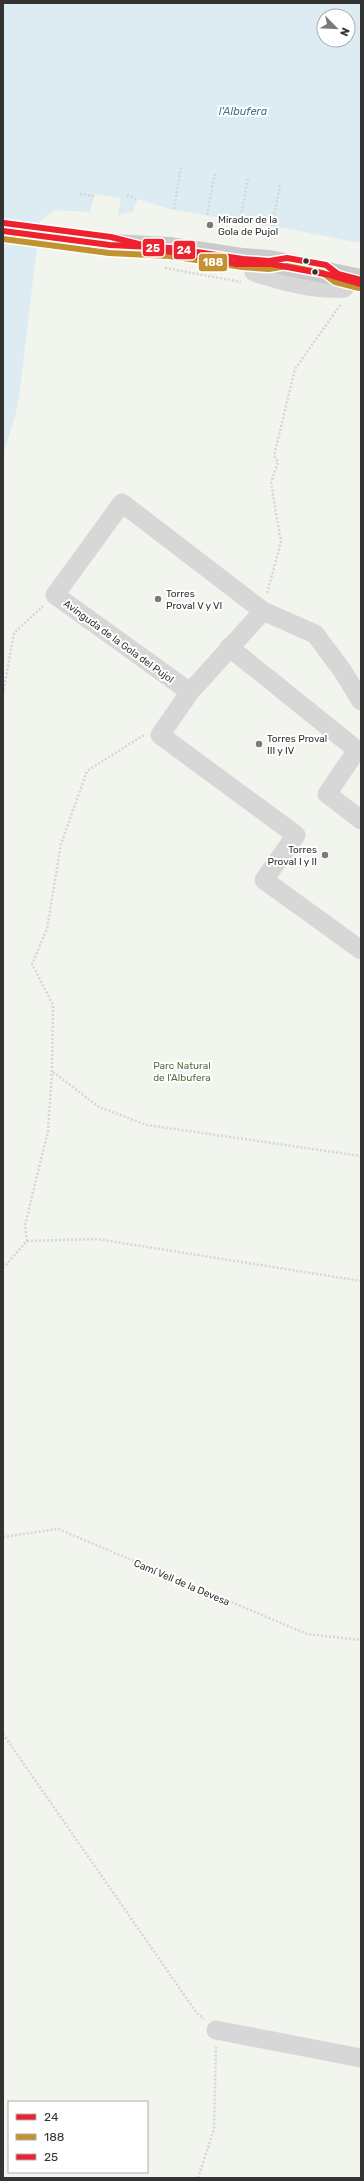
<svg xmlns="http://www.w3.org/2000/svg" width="364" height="2181" viewBox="0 0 364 2181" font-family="Rubik,sans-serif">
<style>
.green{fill:#f1f5ed;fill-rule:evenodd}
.water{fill:#ddebf3;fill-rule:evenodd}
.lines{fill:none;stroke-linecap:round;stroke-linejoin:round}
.path{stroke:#d6d6d6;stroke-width:2.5;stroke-dasharray:2 2;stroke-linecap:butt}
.minor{stroke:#d7d7d7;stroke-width:19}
.major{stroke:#cacaca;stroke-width:22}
.bus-1-casing{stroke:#fff;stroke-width:9}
.bus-2-casing{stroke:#fff;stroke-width:9}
.bus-3-casing{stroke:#fff;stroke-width:9}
.bus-1{stroke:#ed222e;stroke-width:6}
.bus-2{stroke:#c29231;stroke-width:6}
.bus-3{stroke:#ed222e;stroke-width:6}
.poi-dot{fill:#7a7a7a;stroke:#fff;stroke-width:1.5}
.bus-dot{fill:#333;stroke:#fff;stroke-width:1.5}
.labels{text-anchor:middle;stroke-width:4;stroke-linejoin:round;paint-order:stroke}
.poi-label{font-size:10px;fill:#333;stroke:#fff;text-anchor:start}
.street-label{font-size:10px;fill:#333;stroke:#fff}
.park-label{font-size:10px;fill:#56703f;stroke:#fff}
.water-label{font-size:11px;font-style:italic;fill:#3f7597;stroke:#fff}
.line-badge{stroke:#fff;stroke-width:1.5}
.badge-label{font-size:11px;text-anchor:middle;font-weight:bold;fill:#fff}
</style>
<rect width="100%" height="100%" fill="#fff"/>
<!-- green -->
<path class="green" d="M3,3H361V2178H3ZM324,16H348V40H324ZM9,2102H147V2172H9Z"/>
<!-- water -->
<path class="water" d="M3,3H361V243L294,230L169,209L138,199L133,211L118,215L121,198L95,194L90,212L55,210L40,221L20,390L16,413L3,456ZM324,16H348V40H324Z"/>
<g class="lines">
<!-- path -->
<path class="path" d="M80,194L94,196
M127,195L138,200
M174,209L181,167
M207,215L215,173
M240,220L248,179
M272,226L280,185
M165,268L241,282
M267,593L281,542L271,483L278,462L274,456L295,369L341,304
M3,694L14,633L43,606
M53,1072L99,1107L147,1125L361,1156
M27,1241L25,1225L48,1131L52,1072L53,1005L32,964L47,929L61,844L87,771L144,735
M3,1268L27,1241L97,1239L361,1281
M3,1537L58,1529L307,1634L361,1640
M3,1734L196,2012L204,2019
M198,2178L214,2129L216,2047"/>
<!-- minor -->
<path class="minor" d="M254,272C282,281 314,290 344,288
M229,647L357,750L327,794L361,820
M190,692L263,611
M361,701L342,670L315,634L263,611L122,503L55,595L190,692L160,735L296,835L264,880L361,950
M216,2030L361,2058"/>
<!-- major -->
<path class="major" d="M3,231L110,245L171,248L243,259L269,261L361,280"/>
<!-- bus-1 casing -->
<g class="bus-1-casing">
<path id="bus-1" d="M3,231L110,245L171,248L243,259L269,261L287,258L326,265L338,274L361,280"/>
</g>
<!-- bus-2 casing -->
<g class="bus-2-casing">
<path id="bus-2" d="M3,239L109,253L170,256L242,267L269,269L287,266L323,273L335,282L359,288"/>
</g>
<!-- bus-3 casing -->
<g class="bus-3-casing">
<path id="bus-3" d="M4,223L111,237L166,251L237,264H271L330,275L361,284"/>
</g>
<!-- bus-1 -->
<use href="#bus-1" class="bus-1"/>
<!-- bus-2 -->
<use href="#bus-2" class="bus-2"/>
<!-- bus-3 -->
<use href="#bus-3" class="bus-3"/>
</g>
<!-- markers -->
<g class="poi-dot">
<circle cx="210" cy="225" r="4"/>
<circle cx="158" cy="599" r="4"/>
<circle cx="259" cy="744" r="4"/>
<circle cx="325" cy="855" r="4"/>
</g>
<g class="bus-dot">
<circle cx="306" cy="261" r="3.5"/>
<circle cx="315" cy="272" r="3.5"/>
</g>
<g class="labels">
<!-- poi labels -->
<g class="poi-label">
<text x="218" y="223">Mirador de la<tspan x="218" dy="12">Gola de Pujol</tspan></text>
<text x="166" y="597">Torres<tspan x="166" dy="12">Proval V y VI</tspan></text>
<text x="267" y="742">Torres Proval<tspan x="267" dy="12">III y IV</tspan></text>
<text x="317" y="853" text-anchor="end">Torres<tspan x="317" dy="12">Proval I y II</tspan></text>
</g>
<!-- street labels -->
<g class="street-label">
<text transform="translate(119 641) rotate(36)" y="4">Avinguda de la Gola del Pujol</text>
<text transform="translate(182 1582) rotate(23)" y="4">Camí Vell de la Devesa</text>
</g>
<!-- park labels -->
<g class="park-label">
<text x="182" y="1069">Parc Natural<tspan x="182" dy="12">de l'Albufera</tspan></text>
</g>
<!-- water labels -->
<g class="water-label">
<text x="243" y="115">l'Albufera</text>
</g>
</g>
<g class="line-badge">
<rect x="142" y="238" width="23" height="19" rx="4" fill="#ed222e"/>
<rect x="173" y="240" width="23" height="20" rx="4" fill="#ed222e"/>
<rect x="198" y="253" width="30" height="19" rx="4" fill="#c29231"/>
</g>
<g class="badge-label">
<text x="153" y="252">25</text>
<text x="184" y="254">24</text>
<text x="213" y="266">188</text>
</g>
<!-- border -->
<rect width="364" height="2181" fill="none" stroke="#333333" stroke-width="8"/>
<!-- legend -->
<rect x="8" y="2101" width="140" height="72" fill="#ffffff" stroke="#adadad"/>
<rect x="16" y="2114" width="20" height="6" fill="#ed222e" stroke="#adadad"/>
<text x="44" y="2121" font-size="12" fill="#333333">24</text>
<rect x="16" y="2134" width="20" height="6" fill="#c29231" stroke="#adadad"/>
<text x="44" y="2141" font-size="12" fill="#333333">188</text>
<rect x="16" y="2154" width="20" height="6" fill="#ed222e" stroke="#adadad"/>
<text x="44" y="2161" font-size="12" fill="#333333">25</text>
<!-- north arrow -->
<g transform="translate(336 28) rotate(114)"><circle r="19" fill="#ffffff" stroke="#adadad"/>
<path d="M0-3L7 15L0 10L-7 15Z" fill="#7a7a7a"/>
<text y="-6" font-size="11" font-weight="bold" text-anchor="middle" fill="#333333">N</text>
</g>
</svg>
